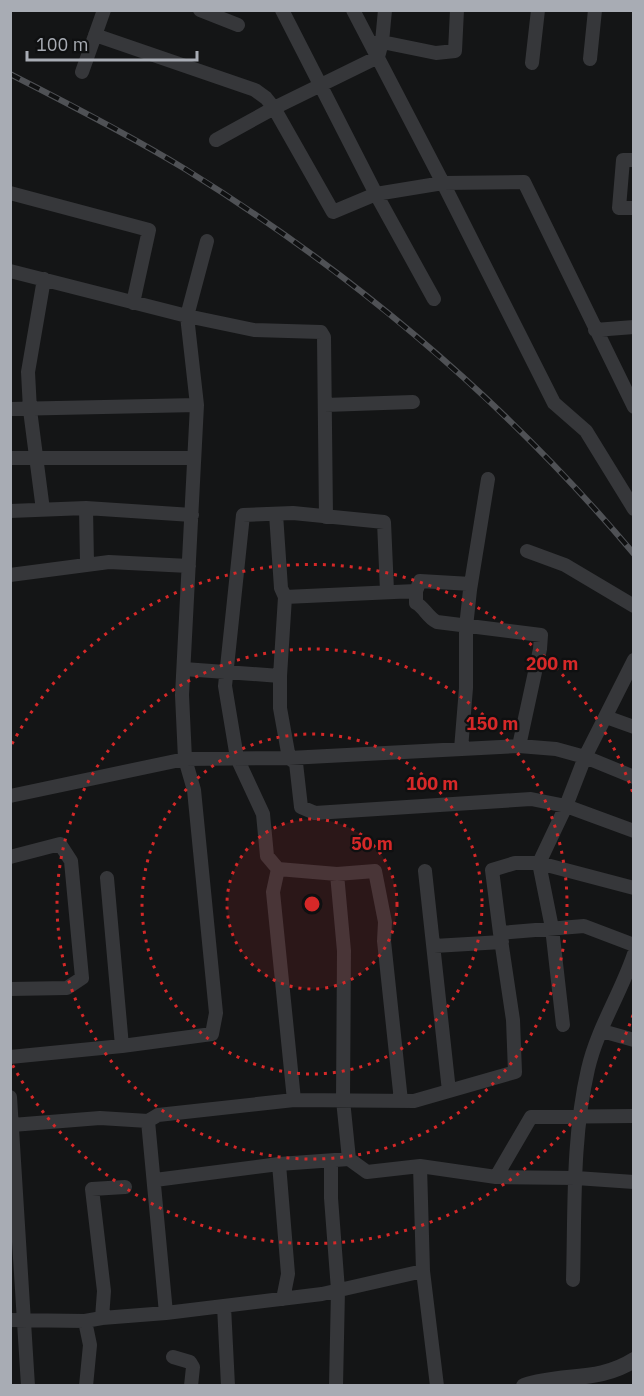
<svg xmlns="http://www.w3.org/2000/svg" width="644" height="1396" viewBox="0 0 644 1396" font-family="'IBM Plex Sans',sans-serif">
<style>
.lines{fill:none;stroke-linecap:round;stroke-linejoin:round}
.minor{stroke:#36373a;stroke-width:14}
.tertiary{stroke:#36373a;stroke-width:16}
.rail-casing{stroke:#4f5155;stroke-width:6}
.rail{stroke:#0f1011;stroke-width:4;stroke-dasharray:11;stroke-linecap:butt}
.ring{fill:none;stroke:#d62828;stroke-width:3;stroke-dasharray:3 6}
.centre{fill:#d62828;stroke:#0f1011;stroke-width:3}
.ring-label{font-size:18px;text-anchor:middle;font-weight:bold;fill:#d62828;stroke:#0f1011;stroke-width:4.5;stroke-linejoin:round;paint-order:stroke}
</style>
<rect width="100%" height="100%" fill="#141516"/>
<g class="lines">
<!-- minor -->
<path class="minor" d="M200,10L238,25
M282,10L376,194L434,299
M353,10L443,183L524,182L634,407
M95,35L255,90L266,98L274,108L333,212L376,194L443,183L554,403L586,431L634,509
M373,43L382,42L385,10
M590,59L595,10
M532,63L538,10
M82,72L104,10
M216,140L274,108L378,57L382,42L436,53L455,51L457,10
M634,160H623L619,208H634
M10,193L149,230L133,303
M207,241L187,316L254,330L321,332L324,337L326,517
M10,271L187,316L197,405L182,695L185,759L194,790L216,1013L212,1034L122,1046L10,1057
M595,330L634,327
M325,405L413,402
M10,409L197,405
M10,458H194
M86,508L87,563
M43,510L30,410L28,372L44,279
M10,511L86,508L192,515
M276,514L281,588L285,597L416,591
M527,551L565,565L634,606
M10,575L109,562L189,566
M471,584L420,581L416,591V603C425,608 427,617 437,622L541,635L540,649L519,746
M387,591L384,522L293,513L243,515L225,686L237,758L263,814L267,856L278,869L337,874L375,871L385,922L384,941L401,1101
M285,597L280,676V708L289,758L296,763L301,807L315,813L531,799L566,806L634,831
M634,660L585,757L566,806L539,863L634,888
M184,669L280,676
M606,717L634,727
M461,749L466,688V627L470,590L488,479
M10,796L185,759L289,758L519,746L556,749L585,757L634,777
M10,857L60,844L71,861L82,978L67,988L10,989
M278,869L273,892L294,1100
M425,871L449,1091
M337,874L344,951L343,1100L349,1159
M107,878L122,1046
M500,933L492,870L515,863H539L552,928L563,1025
M434,946L502,942
M602,1031L634,1040
M10,1097L28,1386
M148,1121L166,1313
M12,1125L100,1118L148,1121L158,1115L294,1100L414,1101L515,1072L513,1020L500,933L584,926L634,945
M331,1162V1198L338,1290L336,1386
M279,1164L288,1274L283,1299
M496,1177L576,1178L634,1182
M155,1180L279,1164L349,1159L367,1172L420,1166
M423,1271L437,1386
M573,1280C575,1210 572,1138 588,1069C597,1029 621,993 634,954
M224,1306L228,1386
M102,1318L104,1291L92,1189L125,1187
M10,1320L85,1321L102,1318L166,1313L322,1294L423,1271L420,1166L496,1177L531,1117L634,1116
M85,1321L90,1345L86,1386
M173,1357L190,1362L193,1367L191,1386"/>
<!-- tertiary -->
<path class="tertiary" d="M524,1386C562,1373 598,1383 634,1360"/>
<!-- rail casing -->
<g class="rail-casing">
<path id="rail" d="M10,74C69,104 129,135 185,169C353,273 507,403 634,554"/>
</g>
<!-- rail -->
<use href="#rail" class="rail"/>
</g>
<!-- distance rings -->
<circle cx="312" cy="904" r="85" fill="#d62828" fill-opacity=".12"/>
<g class="ring">
<circle cx="312" cy="904" r="85"/>
<circle cx="312" cy="904" r="170"/>
<circle cx="312" cy="904" r="255"/>
<path d="M633 1015A340 340 0 0 1 12 1064M12 744A340 340 0 0 1 633 793"/>
</g>
<circle cx="312" cy="904" r="9" class="centre"/>
<g class="ring-label">
<text x="552" y="670">200 m</text>
<text x="492" y="730">150 m</text>
<text x="432" y="790">100 m</text>
<text x="372" y="850">50 m</text>
</g>
<!-- border -->
<rect width="644" height="1396" fill="none" stroke="#a8acb4" stroke-width="24"/>
<!-- scale -->
<path d="M27 51v9h170v-9" fill="none" stroke="#a8acb4" stroke-width="3"/>
<text x="36" y="51" font-size="18" fill="#a8acb4" stroke="#0f1011" stroke-width="4.5" paint-order="stroke">100 m</text>
</svg>
